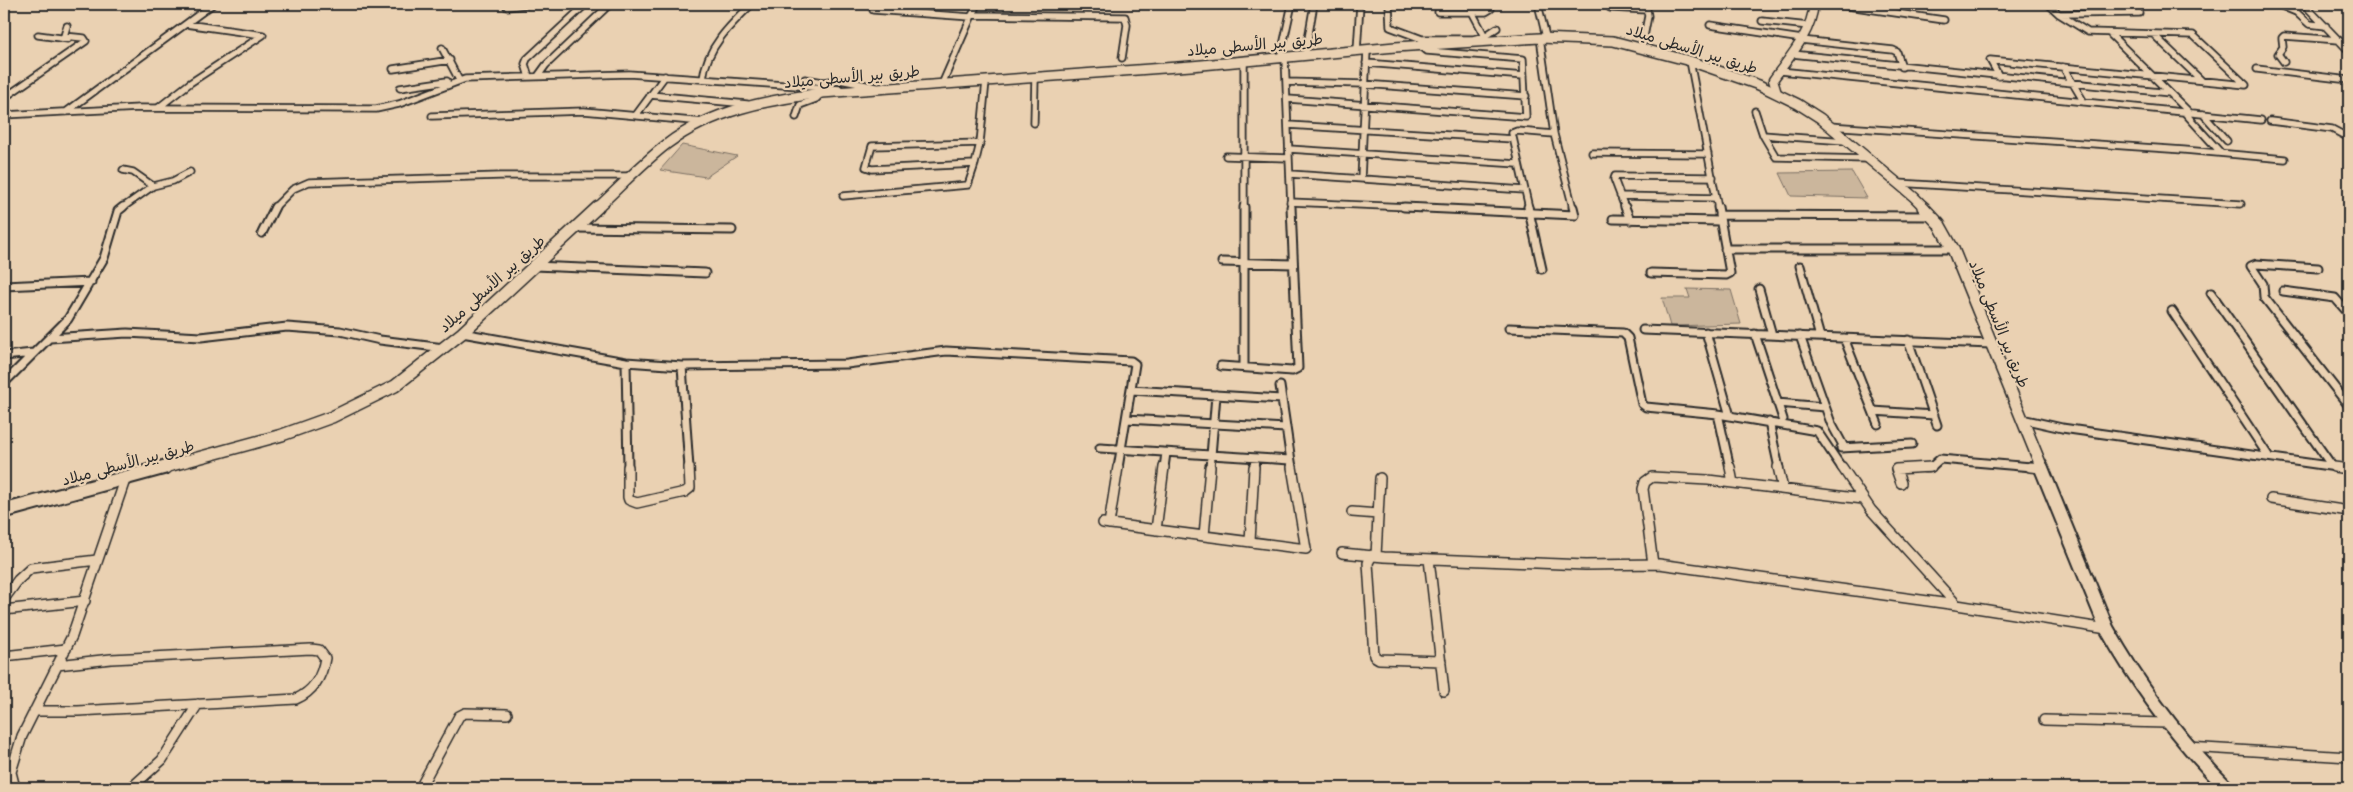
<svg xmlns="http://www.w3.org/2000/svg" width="2353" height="792" viewBox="0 0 2353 792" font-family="'Shantell Sans','Playpen Sans Arabic',sans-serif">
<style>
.green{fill:#cbb69c;stroke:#7b7064}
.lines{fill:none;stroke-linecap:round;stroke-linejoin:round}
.street-far2-casing{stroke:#2b2b2b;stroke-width:9}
.street-far1-casing{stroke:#2b2b2b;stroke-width:11}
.street-casing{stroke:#2b2b2b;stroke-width:12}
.secondary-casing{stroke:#2b2b2b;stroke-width:11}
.primary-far2-casing{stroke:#2b2b2b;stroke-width:12}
.primary-far1-casing{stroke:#2b2b2b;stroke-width:14}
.primary-casing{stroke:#2b2b2b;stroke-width:17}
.street-far2{stroke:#ead1b2;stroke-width:5.5}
.street-far1{stroke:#ead1b2;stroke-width:7}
.street{stroke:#ead1b2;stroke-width:9}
.secondary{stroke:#ead1b2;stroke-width:8}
.primary-far2{stroke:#ead1b2;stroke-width:9}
.primary-far1{stroke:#ead1b2;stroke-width:11}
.primary{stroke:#ead1b2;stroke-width:13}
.labels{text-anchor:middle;stroke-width:4.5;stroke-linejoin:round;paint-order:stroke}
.street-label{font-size:15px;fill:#2b2b2b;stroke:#ead1b2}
</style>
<rect width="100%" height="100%" fill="#ead1b2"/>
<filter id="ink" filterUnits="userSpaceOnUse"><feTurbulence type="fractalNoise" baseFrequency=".02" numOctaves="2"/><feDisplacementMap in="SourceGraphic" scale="10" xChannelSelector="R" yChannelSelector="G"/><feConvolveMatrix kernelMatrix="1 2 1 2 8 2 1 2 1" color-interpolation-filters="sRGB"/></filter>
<g filter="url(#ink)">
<!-- green -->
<path class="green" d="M682,145L737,156L706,177L660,170Z
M1852,172L1867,198L1791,196L1780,173Z
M1687,289L1731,290L1741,324L1670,326L1662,298H1690Z"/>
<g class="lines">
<!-- street-far2 casing -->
<g class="street-far2-casing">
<path id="street-far2" d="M876,4L873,10L971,17
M1389,4L1390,27L1422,39H1473L1485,36L1497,28
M1538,4L1546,37
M1834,4L1944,20
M2048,4L2059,14
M2277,4L2296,12L2309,24L2326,26
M2304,4L2349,51
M507,7L534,4
M1610,8L1647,10
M1438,12H1486L1491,9L1490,4
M1472,12L1487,40
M972,15L1125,17L1127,25L1122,58
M1762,21L1809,26
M1710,25L1802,39
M2109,33L2190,113
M2153,34L2202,81
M38,35L68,39
M1540,38L1554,134L1573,208
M1801,40L1893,50L1897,52L1902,67
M1642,47L1648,16L1646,4
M442,48L459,80
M1357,51L1360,4
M1792,54L2170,93
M1305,56L1314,4
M1285,58L1291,208
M1280,59L1292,4
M1690,61L1718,208
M1244,62V208
M2284,62L2278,54L2283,47L2282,38L2284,36L2339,40
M1366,63L1524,76
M2063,67L2084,102
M393,69L450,60
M2257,69L2349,80
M1780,71L2261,120
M538,76L546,65L610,4
M1999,76L1990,60L2246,85L2193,35L2088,32L2059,14L2139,13
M529,77L525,64L527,59L586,4
M703,79C706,48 731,24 752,4
M805,79L823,82L840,80L876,87
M1287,82L1364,84L1526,96
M942,84L977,4
M400,88L447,81
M650,95L747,104
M4,98L86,41L84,38L64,36L67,26
M1288,99L1526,117L1523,59L1427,51L1421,46
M158,108L190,83L263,35L186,24
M1755,111L1763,135L1776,157L1869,159
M66,112L213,4
M2184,112L2221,153
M2203,114L2227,141
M4,115L139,108L376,109L399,104L465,79L629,74L840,89
M636,115L665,76
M432,116L584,111L703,122
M796,117L800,105L816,99L822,93
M2270,121L2332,129L2349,138
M1034,123L1035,78
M1288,125L1513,139
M1829,126L2184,150L2285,159
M1763,135L1846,141
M980,143L975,164L872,169L866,167L872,146Z
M980,143L986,81
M1289,149L1518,164
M1592,153L1708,154
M1226,156L1289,158
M123,170L133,172L153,186
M1290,174L1524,190
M1361,179L1367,50
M1898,183L2241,204
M843,196L968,185L975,164
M1620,196L1716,198
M1290,202L1432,208
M122,208L153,186L173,181L190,172
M274,208L293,189L309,182L500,176H631
M1529,208L1512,133L1517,131L1554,134
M1625,208L1614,179L1615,176L1713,177"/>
</g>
<!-- street-far1 casing -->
<g class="street-far1-casing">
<path id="street-far1" d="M1244,207V367
M1404,207L1575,215L1573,207
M1528,207L1542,269
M1625,207L1630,220
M1719,215L1932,216
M1613,219L1720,221
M575,228L732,230
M262,233L275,207
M1725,249H1953
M1222,262L1293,264
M534,266L705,273
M1800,266L1820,337
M2318,268L2256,264L2251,266L2263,284L2264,297L2349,406
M1651,273L1726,275L1730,273L1718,207
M4,286L91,282
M1759,289L1772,335
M2283,291L2335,298L2349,314
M2211,293L2332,466
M2172,311L2269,457
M1509,328L1623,333L1628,338L1642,404L1646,407L1718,414L1817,431L1842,468
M1643,330L1991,344
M1706,332L1730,416
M462,333L626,362L682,366L847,364L946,351L1131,361L1135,364L1118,468
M1755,334L1783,419
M1800,336L1831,423L1844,447
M50,338L127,333L201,337L287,327L340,331L380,340L444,348
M1844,338L1878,424
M1908,340L1937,425
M4,356L33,353
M626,362L628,468
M682,366L689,468
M1221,366L1292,371L1298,368L1291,207
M4,383L68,319L104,258L118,211L123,207
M1280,386L1292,468
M1131,390L1282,399
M1777,403L1825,407
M1873,411L1934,415
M1718,414L1730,468
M1126,419L1286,428
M2022,419L2062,428L2343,468
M1769,422L1779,468
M1100,448L1290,460
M1841,448L1912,444
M1164,468L1166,453
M1210,468L1216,395
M1254,468L1255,458
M1925,468H1930L1940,459L2042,468"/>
</g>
<!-- street casing -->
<g class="street-casing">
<path id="street" d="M628,467V497L629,500L637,503L685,492L690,488L689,467
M1730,467L1733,483
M1778,467L1783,489
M1842,467L1871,510L1957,605
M2030,467L2042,468
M2334,467L2349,469
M1901,483L1896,469L1931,467
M2271,499L2349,511
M1352,512L1378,514
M1103,523L1306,549L1292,467
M1109,524L1118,467
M1156,530L1164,467
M1204,536L1210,467
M1250,542L1254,467
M1342,553L1384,557L1585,565L1659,564L1957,605L2107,629
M1372,555L1368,563L1374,656L1379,659L1441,661
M1376,556L1380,478
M1429,559L1444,691
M1653,564L1643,489L1645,482L1652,477L1708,480L1863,499
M4,599L18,580L31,568L97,560
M4,610L85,601
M4,656L66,649
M34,711H78L296,699C314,691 322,677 325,658L319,650L311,649L111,659L57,665
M2044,720L2166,723
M2188,747L2349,757
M15,788L11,772L22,736L72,636L125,480
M131,788L162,760L198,704
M420,788L459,716L465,713L507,714"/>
</g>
<!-- secondary casing -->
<g class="secondary-casing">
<path id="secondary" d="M1777,93L1773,80C1790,56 1811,34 1814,4"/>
</g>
<!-- primary-far2 casing -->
<g class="primary-far2-casing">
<path id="primary-far2" d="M597,208C620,187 642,163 667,144C712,110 768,100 822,93L1191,66L1395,47L1540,38L1613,41L1690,61L1759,85L1798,104L1820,118L1914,197L1925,208"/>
</g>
<!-- primary-far1 casing -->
<g class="primary-far1-casing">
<path id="primary-far1" d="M1923,207L1939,224L1953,249L2042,468
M161,468L282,435L332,417L395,386L462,333L598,207"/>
</g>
<!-- primary casing -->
<g class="primary-casing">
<path id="primary" d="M2041,467L2107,629C2140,688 2179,740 2227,788
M4,511L165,467"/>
</g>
<!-- street-far2 -->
<use href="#street-far2" class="street-far2"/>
<!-- street-far1 -->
<use href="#street-far1" class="street-far1"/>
<!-- street -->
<use href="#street" class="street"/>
<!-- secondary -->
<use href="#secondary" class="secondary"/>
<!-- primary-far2 -->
<use href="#primary-far2" class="primary-far2"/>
<!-- primary-far1 -->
<use href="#primary-far1" class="primary-far1"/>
<!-- primary -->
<use href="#primary" class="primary"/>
</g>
</g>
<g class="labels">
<!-- street labels -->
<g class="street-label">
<text transform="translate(1255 45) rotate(-5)" y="5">طريق بير الأسطى ميلاد</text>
<text transform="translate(1692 49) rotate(17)" y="5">طريق بير الأسطى ميلاد</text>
<text transform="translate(852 77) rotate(-5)" y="5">طريق بير الأسطى ميلاد</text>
<text transform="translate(492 284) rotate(-42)" y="5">طريق بير الأسطى ميلاد</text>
<text transform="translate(1999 324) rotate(68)" y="5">طريق بير الأسطى ميلاد</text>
<text transform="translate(128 463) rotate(-15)" y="5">طريق بير الأسطى ميلاد</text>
</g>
</g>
<!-- margin -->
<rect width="2353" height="792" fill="none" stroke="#ead1b2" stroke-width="20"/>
<rect x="10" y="10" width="2333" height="772" fill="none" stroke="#2b2b2b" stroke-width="2" filter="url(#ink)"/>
</svg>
